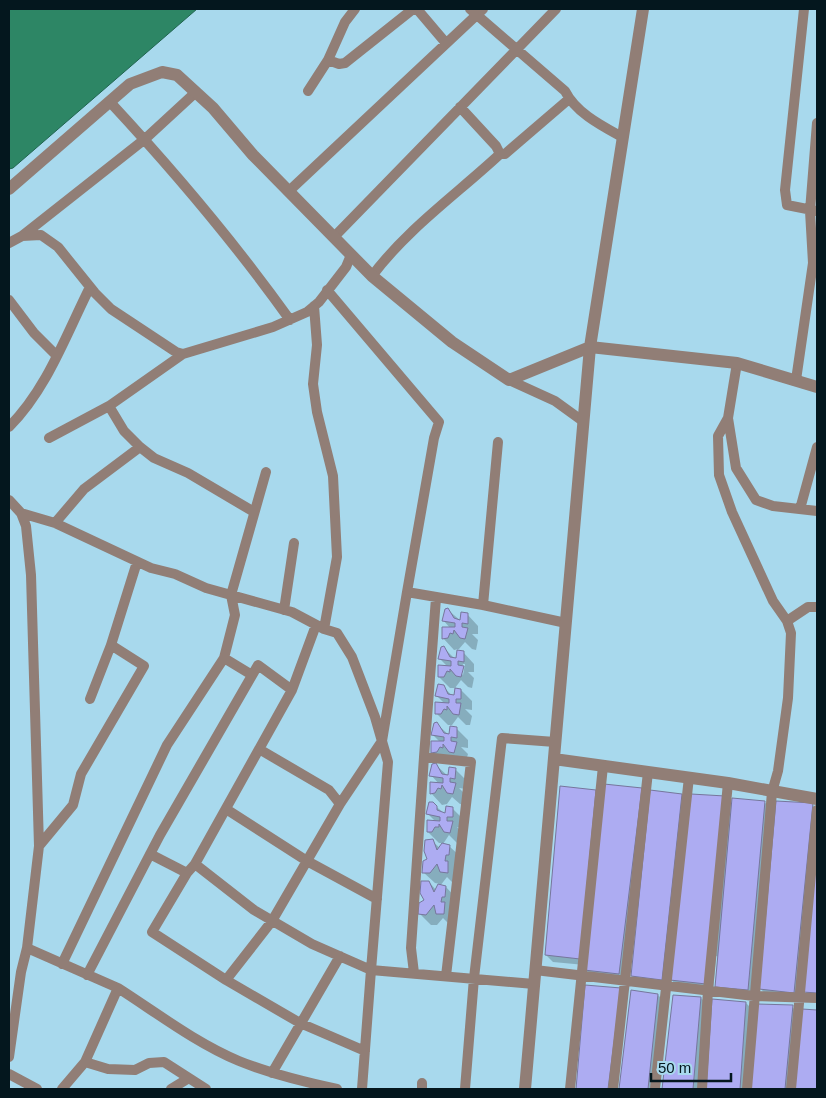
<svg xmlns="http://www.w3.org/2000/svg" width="826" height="1098" viewBox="0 0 826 1098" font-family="Helvetica,sans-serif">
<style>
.water{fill:#2d8665;stroke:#216550}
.shadow{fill:#0003;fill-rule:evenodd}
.building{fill:#adacf2;stroke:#76769c}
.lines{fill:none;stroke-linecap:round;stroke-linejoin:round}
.minor{stroke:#917e76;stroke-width:10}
.tertiary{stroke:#917e76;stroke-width:12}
</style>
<rect width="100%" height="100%" fill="#a8d9ed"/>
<!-- water -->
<path class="water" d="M9,9H197L13,168L9,169Z"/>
<!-- shadow -->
<path class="shadow" d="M448,610L461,621L467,614L478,626V634H472L478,640L476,650L472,649L465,642L459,649L454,650L443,638L451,629L443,620Z
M445,649L455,659L463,652L474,664V672H468L474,678L472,688L468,687L461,680L455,688H450L439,677L448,667L439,658ZM463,664H465L463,675L461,673Z
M443,686L454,698L461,690L472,701V710L465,709L472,716L470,725H466L458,717L452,725H448L437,714L445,704L437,696Z
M437,724L450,736L456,728L468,740V748L461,747L468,754L465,764H443L432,752L441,743L432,734Z
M437,766L449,777L455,769L466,780V789L459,788L466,795L464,805L460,804L452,797L447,804L442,805L431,793L439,784L431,775Z
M561,788L681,796L689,803L724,797L733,806L764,802L772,809L755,997L723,994L719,957L716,956L713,991L679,987L670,979L669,987L640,983L632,976L644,838L626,981L592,977L585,970V965L553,962L546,955Z
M432,803L446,815L452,808L463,819V828L457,827L463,834L457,843L449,835L443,844L449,846L461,857L453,883L447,877L440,886L446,887L457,899L449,924L443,918L437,925H431L420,914L425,901L429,882L436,890L440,884L435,883L423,872L429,859L432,841L440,848L443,843H439L428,832L436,822L428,814Z
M812,804L817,809V999H812L805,991L801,999L767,996L760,988Z
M632,991L658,995L665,1002L655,1089H620Z
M674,997L701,998L708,1005L701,1089H664Z
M713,1001L746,1003L753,1010L747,1089H707Z
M792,1007L800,1014L792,1089H752Z
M803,1011H817V1089H796Z"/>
<!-- building -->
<path class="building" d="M448,608L454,618L460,620L461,612L468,613V624L462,623V627L468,628L465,639L460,638L454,630L453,634L450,633L448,638L442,639V627H455V623L442,621L445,609Z
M444,646L450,657L456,658L457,650L464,651V662L458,661V665L464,666L461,677L456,676L450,669V672L447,671L444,677H438V665L451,666V661L438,659L441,647Z
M438,684L444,685L448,694L454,695L455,688L461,689V699H456V703H461L459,715L453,714L447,706V710L444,709L441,714H435V702L449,703V699L435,696Z
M437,722L444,733L449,734L450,726L457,727V738L451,737V741L457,742L454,753L449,752L443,744V748L440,747L437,752L431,753V741H444V737L431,735L434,723Z
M436,763L442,774L448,775L449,767L456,768L455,779L450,778V782L456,783L453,794L447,793L442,785L441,789L438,788L435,793L430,794V782L443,783V778L429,776L432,764Z
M604,784L642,788L619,974L584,970Z
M560,786L596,790L580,959L545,955Z
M650,790L682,794L662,980L631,976Z
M691,794L725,796L706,984L670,980Z
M732,798L765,801L748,990L715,987Z
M776,801L813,803L794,993L759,989Z
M429,802H433L437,806V810L445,813L446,806L453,807V817H447V821H453L450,833L444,832L439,824V827H435L432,832H427V820L440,821V817L426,814Z
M433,839L437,850L442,843L450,845L449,855H446L445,861H448V873L440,872L437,864L430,873H422L423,861L427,859L424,851L425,840Z
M817,846V993L803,992Z
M421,881H429L434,892L438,884L446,886L445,897H442L441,902H445L444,914H436L434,905L426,915L418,914L419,903L424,900L420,893Z
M585,985L621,988L608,1089H576Z
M631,990L658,994L648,1089H619Z
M673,995L701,997L693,1089H662Z
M712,999L746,1002L740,1089H706Z
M757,1004L793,1005L785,1089H750Z
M802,1009L817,1010V1089H794Z"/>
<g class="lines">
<!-- minor -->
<path class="minor" d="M417,9L445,42
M470,9L565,91C576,113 602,126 622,137
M804,9L785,190L787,205L817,211
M328,60L339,64L345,63L413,9
M308,91L328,60L345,22L355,9
M110,102C174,171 235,243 290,320
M460,107L496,146L500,154
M289,191L483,9
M22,236L41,235L58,247L95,293L111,309L176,352L183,354
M334,237L556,9
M9,243L22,236L145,139L196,92
M813,263L810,211L817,123
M372,276C408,228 457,194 500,154H505L569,99
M327,290L439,422L434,438L407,592
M9,300L34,333L57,356
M314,306L317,345L313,384L317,412L333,476L337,557L324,629
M737,363L728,418L718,436L719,475L732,512L773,601L787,621L791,633L788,698L778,771L772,792L747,1089
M509,380L555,401L584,422
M796,380L813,263L817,264
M728,418L736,468L756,500L773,506L817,511
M9,427C47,389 66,335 90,287
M49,438L109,406
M9,500L21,513L55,523L151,568L175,574L206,588L292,612L324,629L337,633L352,657L375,717L388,762L371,970L534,984
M800,509L817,447
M254,512L188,473L154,458L140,447L124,431L109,406L183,354L273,327L307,312L319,302L346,267L351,255
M21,513L26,526L31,575L39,846L27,948
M55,523L84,489L140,447
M483,605L498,442
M284,610L294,543
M787,621L808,607H817
M224,658L252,675
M292,690L195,864L254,910L312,944L371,970L362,1089
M90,699L111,645L137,562
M259,749L329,790L340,804
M424,757L436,598
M226,809L307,861L377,899
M39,846L73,805L81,774L144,666L111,645
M150,854L187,873
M195,864L187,873L152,932L226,980L300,1023L365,1051
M62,964L167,745L224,658L235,615L231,595L266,472
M535,970L754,996L817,998
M414,973L411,948L424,757L471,762L446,976
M87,975L160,835L258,665L292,690L316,625
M226,980L272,921L340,804L382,741L407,592L483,605L566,623
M9,1057L21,972L27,948L118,988
M85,1062L118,988C157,1013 196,1043 239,1061C271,1074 304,1082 337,1089
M272,1073L340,956
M9,1074L37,1089
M422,1083V1089
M62,1089L85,1062L108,1069L135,1070L149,1063L164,1062L206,1089
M171,1089L189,1078
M465,1089L474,978L502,738L555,742
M570,1089L603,766
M613,1089L648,772
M655,1089L689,777
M702,1089L708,990L728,783
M791,1089L817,810"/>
<!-- tertiary -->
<path class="tertiary" d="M9,189L130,84L162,72L177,75L213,108L253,155L372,276L452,342L509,380L590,347L737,363L817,387
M554,759L728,783L817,799
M525,1089L590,347L643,9"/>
</g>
<!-- border -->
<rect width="826" height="1098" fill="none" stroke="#04171e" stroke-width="20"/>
<!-- scale -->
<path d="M651 1073v8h80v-8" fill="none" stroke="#04171e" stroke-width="2.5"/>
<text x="658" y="1073" font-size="15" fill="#04171e" stroke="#a8d9ed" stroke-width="4" paint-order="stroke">50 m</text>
</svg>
